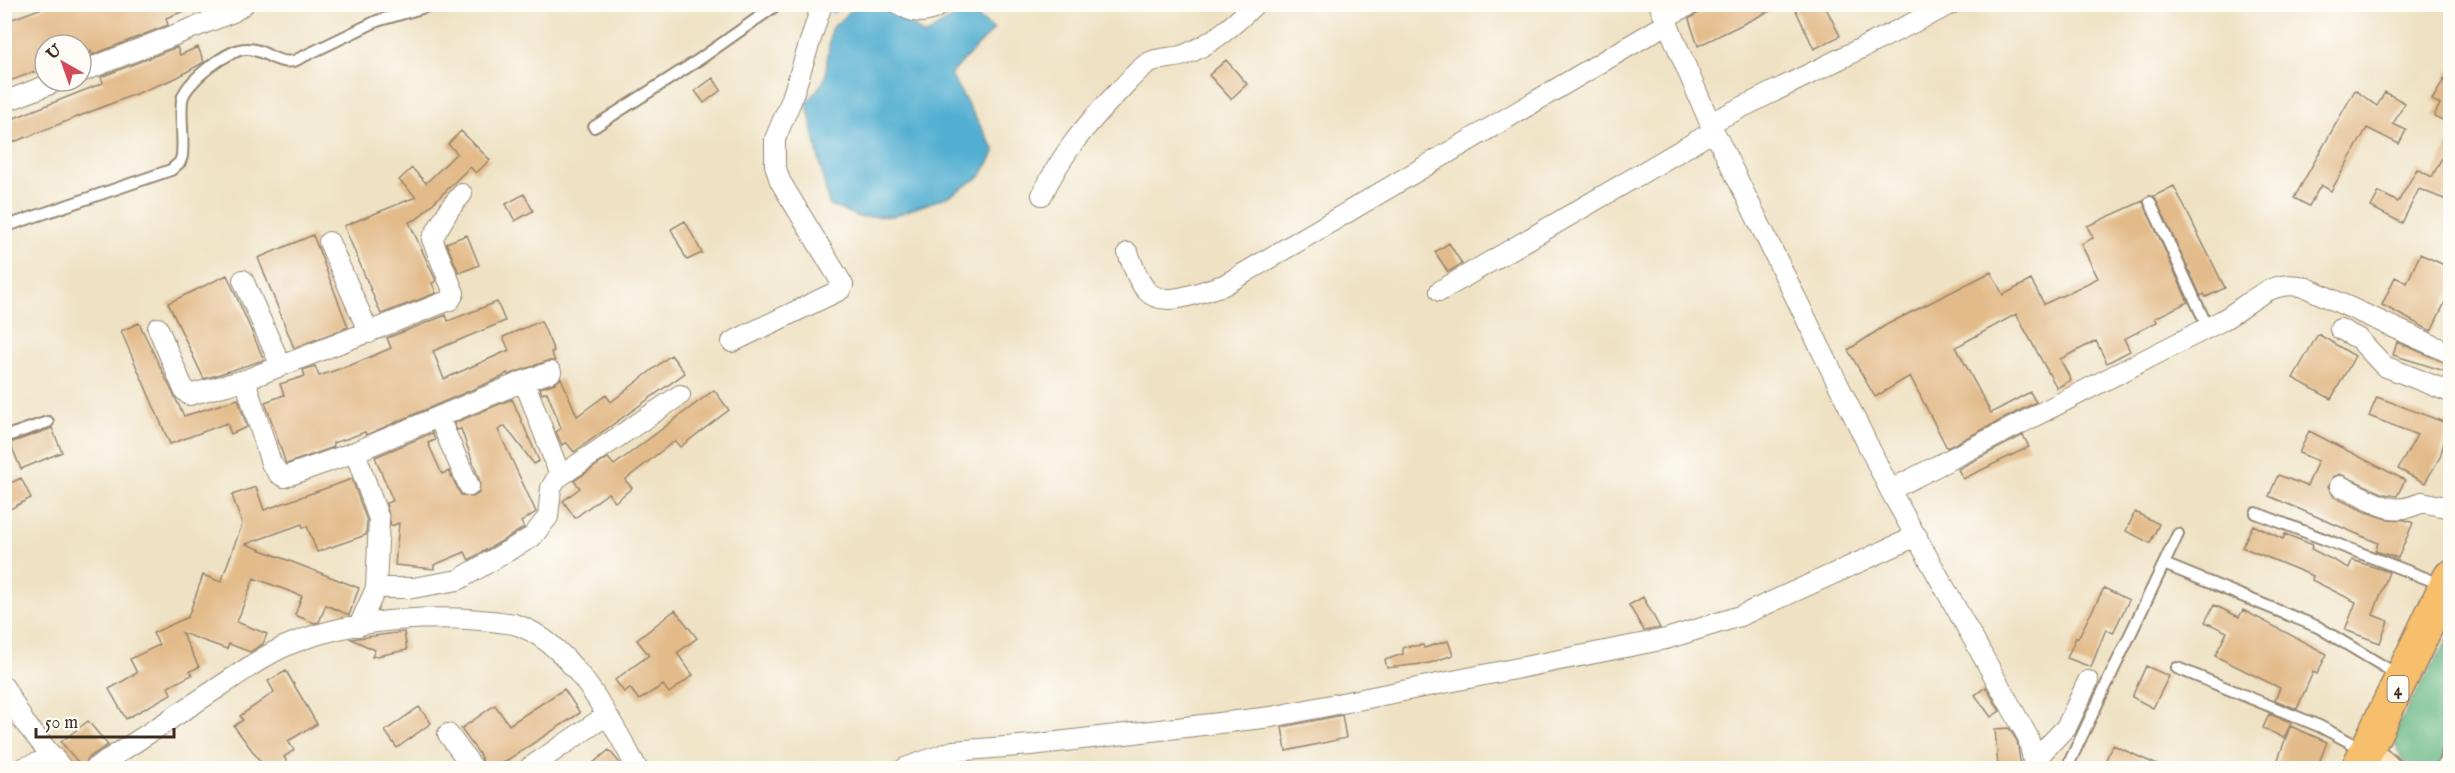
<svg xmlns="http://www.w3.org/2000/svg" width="2455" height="773" viewBox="0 0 2455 773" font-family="'IM FELL English',serif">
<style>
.forest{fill:#68b884;stroke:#527151;stroke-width:1.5}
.water{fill:#53afd1;stroke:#476c78;stroke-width:1.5}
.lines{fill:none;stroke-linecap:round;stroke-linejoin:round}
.stream{stroke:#53afd1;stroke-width:5}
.building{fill:#e3bb8a}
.lane-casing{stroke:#958671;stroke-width:14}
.street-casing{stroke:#958671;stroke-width:22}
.secondary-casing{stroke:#958671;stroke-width:32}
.highway-casing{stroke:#958671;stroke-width:36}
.lane{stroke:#fff;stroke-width:10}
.street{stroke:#fff;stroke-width:20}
.secondary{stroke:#fce5c4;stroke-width:28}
.highway{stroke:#f7bf6c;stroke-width:33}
.labels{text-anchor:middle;stroke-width:4.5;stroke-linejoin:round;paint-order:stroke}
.shield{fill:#fdfcf7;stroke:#75695f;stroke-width:1.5}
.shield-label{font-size:16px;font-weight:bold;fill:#3b2a1e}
</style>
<rect width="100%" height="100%" fill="#fdfcf7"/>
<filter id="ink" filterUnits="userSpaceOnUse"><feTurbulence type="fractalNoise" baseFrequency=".0167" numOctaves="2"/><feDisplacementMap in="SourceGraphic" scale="12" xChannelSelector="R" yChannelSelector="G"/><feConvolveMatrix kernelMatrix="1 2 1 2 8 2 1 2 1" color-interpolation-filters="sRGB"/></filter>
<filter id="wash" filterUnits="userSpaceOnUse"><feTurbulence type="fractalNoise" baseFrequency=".008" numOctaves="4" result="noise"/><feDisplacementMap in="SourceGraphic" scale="24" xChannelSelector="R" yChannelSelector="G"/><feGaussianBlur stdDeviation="1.35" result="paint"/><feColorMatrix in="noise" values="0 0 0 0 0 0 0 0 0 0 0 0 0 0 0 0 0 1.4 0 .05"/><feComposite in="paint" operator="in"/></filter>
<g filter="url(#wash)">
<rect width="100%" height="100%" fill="#efe2c4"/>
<!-- forest -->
<path class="forest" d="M2450,635V768H2406L2392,736Z"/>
<!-- water -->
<path class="water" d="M857,5C885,5 905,16 924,36L966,9L994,29L950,74L995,151L981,176L949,196L893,216L859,217L829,205L807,104L825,79L831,29Z"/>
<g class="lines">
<!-- stream -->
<path class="stream" d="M833,11L834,4"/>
</g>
<g id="blocks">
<!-- building -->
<path class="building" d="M53,4H196L197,6L166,18L168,25L92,55L91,51L81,55V45H45V68L4,83V22Z
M1704,4H1784L1698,46L1689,19L1702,11Z
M1793,4H1824L1840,36L1814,49Z
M177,47L180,55L198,47L204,62L176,78L4,146V122L103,83L101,77Z
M1226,60L1247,84L1231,99L1209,75Z
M2451,68V124L2434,116L2440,104L2432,100Z
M713,78L721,90L704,103L695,91Z
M2355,90L2377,106L2385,92L2405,103L2393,124L2406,130L2399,144L2367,128L2331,191L2321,185L2309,206L2294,198Z
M461,131L490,160L476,173L470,167L417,219L409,222L436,281L432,283L436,293L381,314L344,226L416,197L399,180L412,168L426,183L457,153L448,144Z
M2451,140V183L2444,199L2419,189L2402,223L2371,207L2379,192L2398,202L2417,169L2432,177Z
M2174,186L2225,288L2206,297L2204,294L2201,296L2154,196Z
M524,194L533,211L515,221L506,204Z
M2143,201L2188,302L2155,318L2157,322L2124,339L2130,351L2107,363L2096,341L2060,359L2071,380L2057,388L2016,314L1956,347L1991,413L2030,392L2036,402L1947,448L1910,376L1875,397L1848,350L1886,325L1991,272L2003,295L2031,280L2044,304L2068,293L2098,278L2081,244L2093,238L2087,226Z
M685,221L702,253L687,260L671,229Z
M313,235L348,327L294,348L258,258Z
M467,235L479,265L459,273L446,243Z
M1449,243L1462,264L1448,272L1435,252Z
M2420,254L2451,268V290L2431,331L2382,305L2395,277L2407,283Z
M227,275L264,360L204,379L168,303Z
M497,302L505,321L433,351L444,379L509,350L503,337L541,321L554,351L551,352L555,361H547L508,375L507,373L502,377L366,435L365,432L349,438L333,443L334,447L286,464L265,402L284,395L280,384L305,376L303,370L315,366L319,376L356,363L391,348L387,338L446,315L448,321Z
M139,323L184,416L238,399L247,427L231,434L227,423L170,444L121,331Z
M2318,334L2355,356L2331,399L2293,378Z
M2397,342L2451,365V373L2393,355Z
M671,355L685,373L574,452L566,442L562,445L556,432L561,428L547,392L542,394L540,388L555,383L561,378L577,416L606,395L611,402Z
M714,390L729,410L680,447L675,441L660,452L625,480L632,488L615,502L608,493L575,518L563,501L580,488L574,481L608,458L614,465Z
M2377,397L2449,424L2440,457L2425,483L2398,469L2417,435L2369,416Z
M512,399L539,461L534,464L505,426L498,430L536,512L521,522L524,528L469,560L465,552L434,565V569L395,565L399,523L391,526L386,503L393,501L375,457L432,433L435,440L428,443L442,474L449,471L461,495L473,497L479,493L480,482L461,429L457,430L454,423Z
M52,428L62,452L21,469L10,443Z
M2309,431L2405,480L2397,496L2384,494L2340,474L2333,477L2328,486L2334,497L2366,512L2387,519L2405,520L2413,523L2398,558L2375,551L2378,543L2269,496L2278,475L2307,486L2318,461L2299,453Z
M2023,435L2029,447L1963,479L1958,469Z
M21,478L31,498L10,509L4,498V486Z
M352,479L367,521L366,535L317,552L307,526L303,528L302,524L246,544L359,588L349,615L326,605L319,622L314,623L295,615L302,596L254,578L237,622L267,634L263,644L250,652L229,644L227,649L182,633L199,667L190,671L192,675L168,687L171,694L126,719L109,689L137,673L130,659L159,645L153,633L188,617L203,575L221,582L242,524L232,495L256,487L264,510Z
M2135,512L2159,524L2150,543L2126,531Z
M2253,525L2283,539L2285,534L2313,545L2311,549L2349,568L2352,560L2389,572L2373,615L2388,621L2380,643L2345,630L2356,602L2312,580L2313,576L2242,547Z
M2104,588L2129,600L2113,633L2106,629L2091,667L2067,658L2076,637L2078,638Z
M1643,597L1660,628L1644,631L1629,605Z
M2214,605L2239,617L2243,610L2327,654L2317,674L2313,672L2297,709L2275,700L2280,688L2215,656L2227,632L2205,622Z
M675,610L697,638L677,653L693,675L669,693L663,685L639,700L630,688L624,692L615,680L649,655L637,640Z
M404,632L407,650L372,657L375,650L351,639Z
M1448,641L1453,655L1430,663L1387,668L1385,660L1403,654V647L1423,645L1424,648Z
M2146,666L2169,676L2153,708L2132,697Z
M286,671L317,724L288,741L294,750L284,757L287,762L278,768H265L234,726L243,720L240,716L274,692L268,681Z
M1986,687L2000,711L1991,717L1975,695Z
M564,689L580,713L495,768H485L480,755L461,729L495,705L509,725Z
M419,707L431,723L397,748L385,731Z
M2269,714L2291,723L2284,738L2263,728Z
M1342,715L1346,738L1286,751L1282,727Z
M88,721L108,745L88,758L83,768L61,742Z
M2290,726L2327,742L2317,768H2275Z
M2009,728L2017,741L2021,768H1998L1995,729Z
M2113,745L2164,768H2102Z
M609,750L624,768H587Z"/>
</g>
</g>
<g filter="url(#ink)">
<use href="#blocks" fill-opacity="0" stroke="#958671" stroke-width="1.5"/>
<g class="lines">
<!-- lane casing -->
<g class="lane-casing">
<path id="lane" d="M594,127L697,61L778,4
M2150,202L2208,328
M4,227L171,170L180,162L182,156C184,137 180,118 182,100C185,82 228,49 246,49C264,48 275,65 294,61L377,21L435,4
M4,437L48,422
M2256,513L2441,584
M2164,564L2318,627L2398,675
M2177,668L2319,726L2365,750
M2070,761L2178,534
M2442,768L2450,746"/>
</g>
<!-- street casing -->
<g class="street-casing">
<path id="street" d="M899,4C913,14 928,15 941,4
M1659,4L1710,123L1890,490L2028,737L2035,768
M1665,17L1692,4
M81,72L233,12L244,4
M4,102L58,81
M1710,123L1951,4
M1042,195C1063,152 1085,126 1118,92C1128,82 1137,70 1148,63C1158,57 1173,59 1184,55C1212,44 1234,25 1255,4
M329,242L369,333
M1128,253C1133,265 1138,282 1147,291C1165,310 1203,290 1224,285L1668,23
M243,280L281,366
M1440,291L1714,131
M158,328L184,390L189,395L245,380L450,300L454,293L432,239L450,208L462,194
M2340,329L2359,339L2384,366L2450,392
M732,342L840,290L843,285L780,181L775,165V139L791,101L822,4
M245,380L271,463L279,474L284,477L355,452L524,381L551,372
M524,381L560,475
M439,418L469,486
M355,452L379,519L376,588L359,626
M2340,486C2370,499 2391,519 2422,502L2450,508
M1890,490L2221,321C2250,305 2271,276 2307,288L2450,353
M376,588H413L458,580L532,537L548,517L551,488L556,479L680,395
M4,687L24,722L62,768
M448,734L473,768
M2035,760L2067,726L2088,681
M23,768L51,758
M95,768C137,741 180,713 222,685C244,671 267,653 293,643C359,617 445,613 514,624C571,641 611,720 637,768
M529,768L607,715
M905,768L953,751L1031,745L1271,717L1666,639L1740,616L1917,536"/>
</g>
<!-- secondary casing -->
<g class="secondary-casing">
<path id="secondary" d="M2367,751L2386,768"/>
</g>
<!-- highway casing -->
<g class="highway-casing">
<path id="highway" d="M2358,768L2450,577"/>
</g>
<!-- lane -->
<use href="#lane" class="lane"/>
<!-- street -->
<use href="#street" class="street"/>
<!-- secondary -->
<use href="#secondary" class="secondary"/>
<!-- highway -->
<use href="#highway" class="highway"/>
</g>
</g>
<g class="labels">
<!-- shield labels -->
<rect class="shield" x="2387.5" y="676" width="21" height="26" rx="4.5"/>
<g class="shield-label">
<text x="2398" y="695">4</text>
</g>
</g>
<!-- margin -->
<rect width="2455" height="773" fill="none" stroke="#fdfcf7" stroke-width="24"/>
<!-- north arrow -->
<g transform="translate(63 63) rotate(320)"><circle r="28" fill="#fdfcf7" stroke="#afa8a0" stroke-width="1.5"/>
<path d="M0-4.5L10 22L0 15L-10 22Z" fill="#d1495b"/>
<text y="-9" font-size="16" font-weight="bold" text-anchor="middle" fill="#3b2a1e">U</text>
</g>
<!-- scale -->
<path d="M36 728v9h138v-9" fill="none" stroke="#3b2a1e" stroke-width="3"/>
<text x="45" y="728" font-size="18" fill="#3b2a1e" stroke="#fdfcf7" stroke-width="4.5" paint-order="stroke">50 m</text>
</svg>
